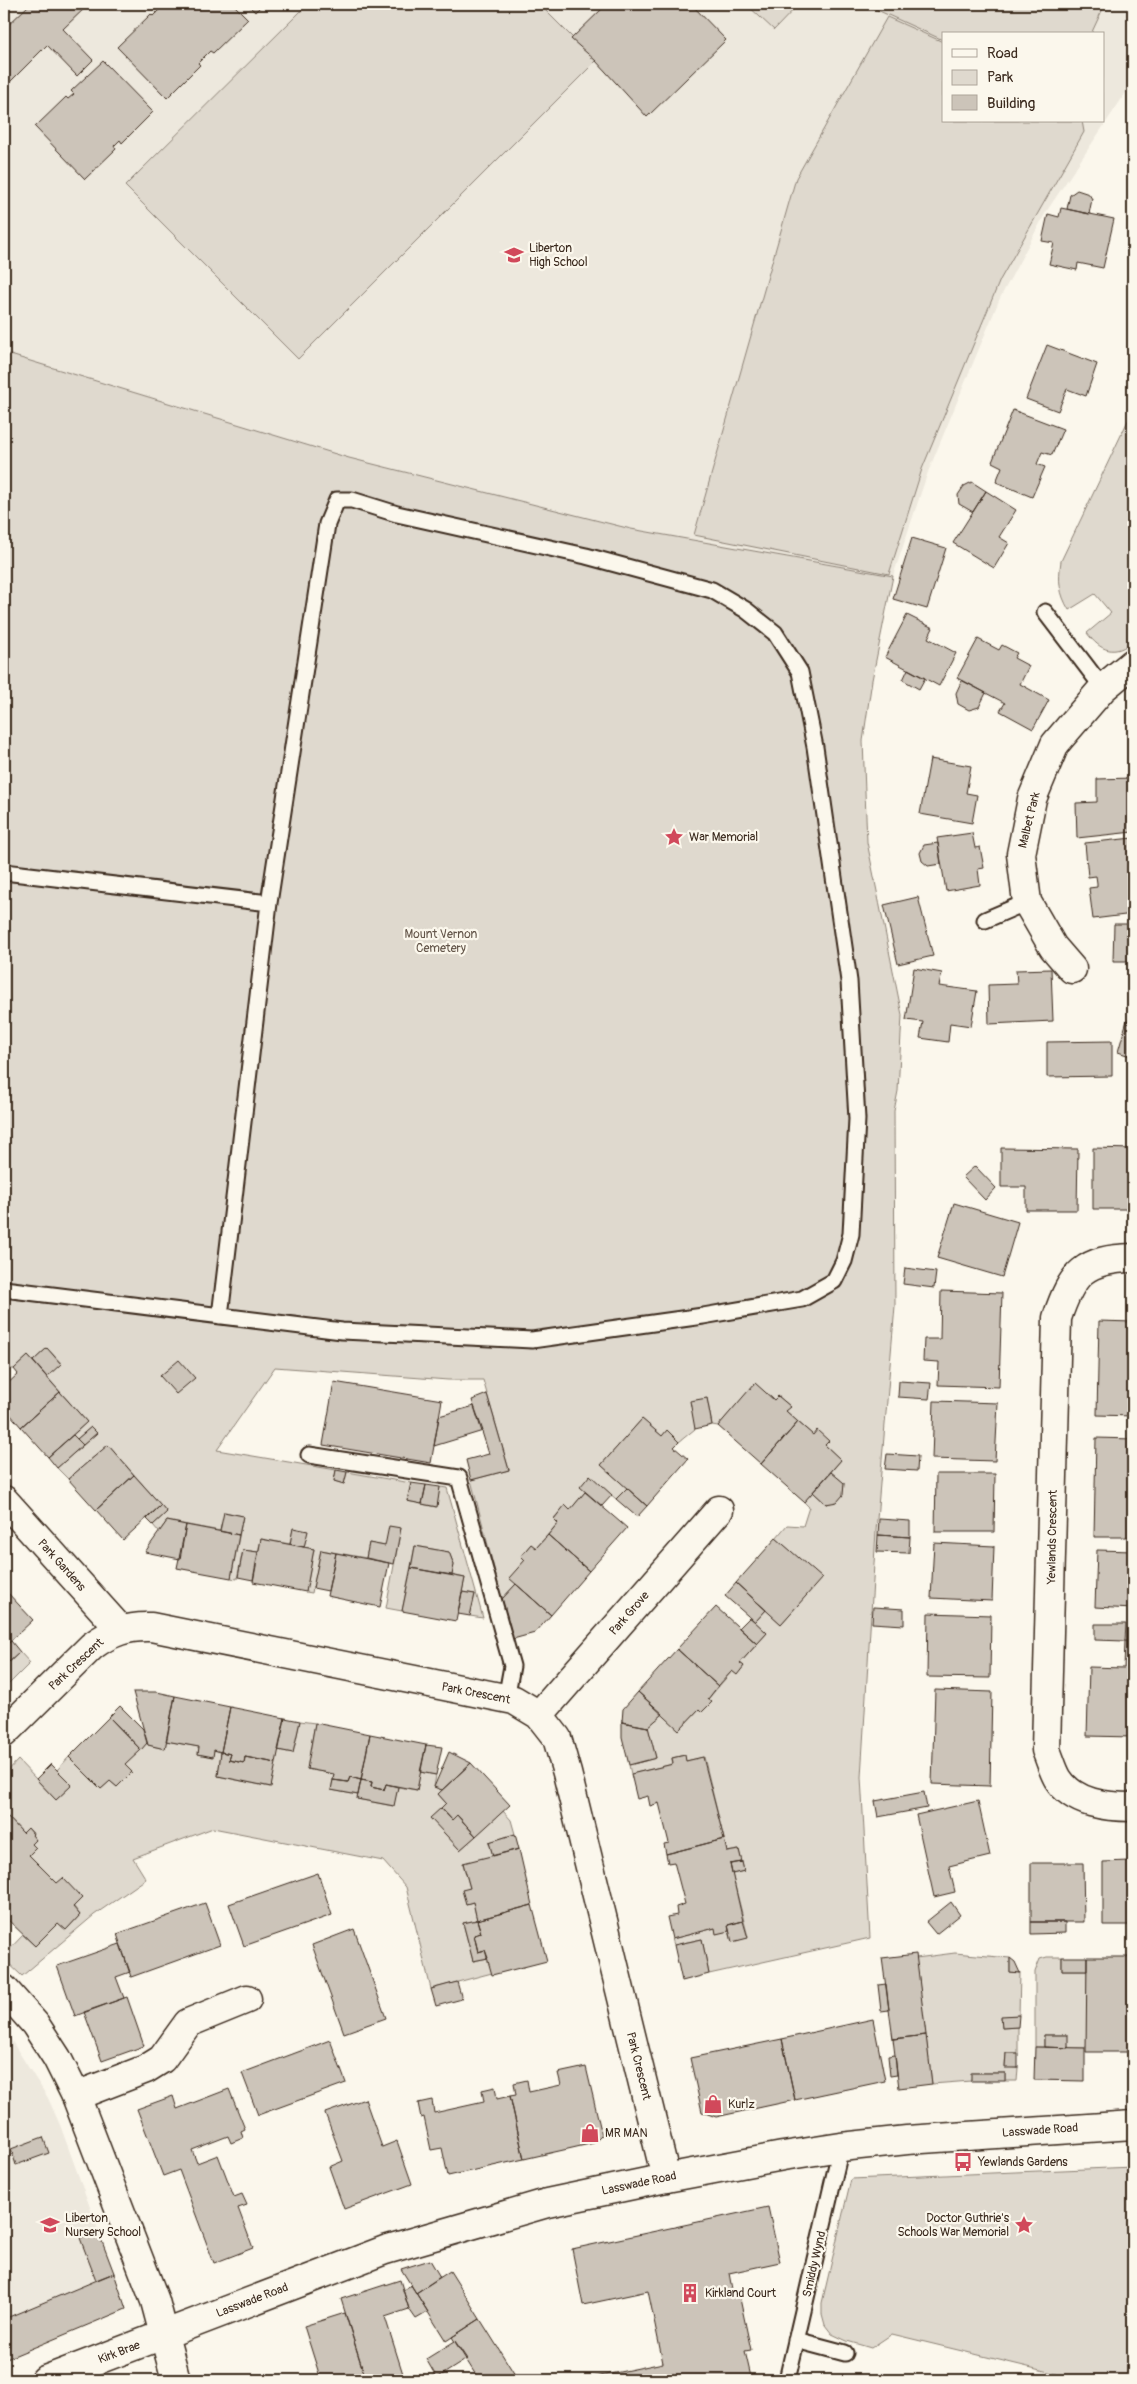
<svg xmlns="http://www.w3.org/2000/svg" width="1137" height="2384" viewBox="0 0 1137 2384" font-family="Pangolin,sans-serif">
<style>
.built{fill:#ede8dd;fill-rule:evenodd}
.green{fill:#dfd9ce;stroke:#8d8276}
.building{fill:#ccc4b9;stroke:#3b2a1e}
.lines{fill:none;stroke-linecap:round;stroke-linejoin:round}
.service-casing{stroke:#3b2a1e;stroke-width:19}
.minor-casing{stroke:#3b2a1e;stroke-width:31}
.tertiary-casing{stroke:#3b2a1e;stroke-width:31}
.service{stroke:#fbf7ec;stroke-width:15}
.minor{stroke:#fbf7ec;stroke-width:28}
.tertiary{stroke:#fbf7ec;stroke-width:28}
.labels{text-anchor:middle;stroke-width:4.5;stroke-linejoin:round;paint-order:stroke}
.poi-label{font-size:12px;fill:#3b2a1e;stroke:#fbf7ec;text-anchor:start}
.street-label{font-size:12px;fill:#3b2a1e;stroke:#fbf7ec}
.park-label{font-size:12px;fill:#64564a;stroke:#fbf7ec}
</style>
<rect width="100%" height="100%" fill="#fbf7ec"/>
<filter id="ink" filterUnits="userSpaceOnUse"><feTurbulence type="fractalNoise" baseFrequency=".02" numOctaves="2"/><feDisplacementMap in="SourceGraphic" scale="10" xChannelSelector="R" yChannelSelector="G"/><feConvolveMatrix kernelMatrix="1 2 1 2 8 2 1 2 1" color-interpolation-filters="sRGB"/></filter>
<g filter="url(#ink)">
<!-- built -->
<path class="built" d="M4,4H1133V82L1046,212L1000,298L928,472L893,576L631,529L349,458L4,353ZM943,34H1103V121H943Z
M4,2029L48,2098L60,2125L114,2273L4,2319Z"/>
<!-- green -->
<path class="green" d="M308,4H539L596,61L298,359L125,186Z
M746,4H799L774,30Z
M864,4H1105L1091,34H943V40Z
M887,17L943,42V121H1082L1084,132L1000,280L922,469L889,574L694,535L796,178Z
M4,353L349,458L631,529L893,576L872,680L863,741L867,842L902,1015L898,1091L894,1111L895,1306L876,1531L861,1777L870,1938L709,1974L702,1939L674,1945L672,1939L715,1928L729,1931L732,1942L748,1937L732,1874L744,1871L739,1850L727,1852L704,1757L686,1761L684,1755L672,1758L673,1764L631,1774L629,1765L656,1758L648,1727L663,1714L680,1729L699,1709L702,1712L712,1702L708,1699L732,1671L737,1674L744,1666L740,1663L767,1633L755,1622L766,1610L781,1624L821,1578L776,1538L787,1525L803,1526L809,1507L804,1502L813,1492L826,1504C839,1501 843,1497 844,1483L831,1472L841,1460L825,1445L817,1430L813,1435L786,1411L790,1406L778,1396L774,1400L755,1384L718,1426L712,1425L707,1398L695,1429L679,1442L667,1431L662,1436L642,1419L601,1465L627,1488L616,1499L590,1476L585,1492L570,1510L565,1506L554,1518L558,1523L536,1548L531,1544L521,1556L525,1560L516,1584L502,1599L471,1480L509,1470L483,1380H448L275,1367L217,1450L336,1470L334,1481L344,1484L347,1472L411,1483L407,1501L436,1507L440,1487L447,1488L483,1618L470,1616L475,1594L462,1592L465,1578L452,1575L454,1565L449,1552L415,1546L402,1611L386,1608L401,1528L385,1546L369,1543L366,1558L321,1550L312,1593L306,1592L314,1549L304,1547L307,1531L293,1529L290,1544L261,1539L258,1552L243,1550L237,1579L231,1578L243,1516L225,1512L220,1531L167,1521L159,1532L153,1525L167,1512L108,1445L68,1479L57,1468L97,1433L91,1427L77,1439L73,1435L87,1422L47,1377L61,1363L47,1348L33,1361L28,1356L14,1369H4Z
M1133,410V641C1115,657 1100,651 1087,633L1111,613L1095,594L1069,610C1059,593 1058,581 1061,561Z
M20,1652L30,1663L4,1689V1656L10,1662Z
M300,1721L315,1723L307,1769L334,1774L331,1790L358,1795L357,1799L393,1806L398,1787L417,1790L420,1772L436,1775L434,1787L442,1790L438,1794L446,1803L431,1818L460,1850L503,1811L511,1820L515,1834L489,1842L493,1856L463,1864L470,1888L466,1904L473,1902L477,1920L463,1923L473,1961L488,1958L492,1973L431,1989L406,1887L383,1861L213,1828L133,1858L146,1879L94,1915L22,1976L4,1959V1955L23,1935L35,1946L58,1923L66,1930L80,1915L57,1883L29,1856L35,1848L32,1844L36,1840L32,1835L33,1833L28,1828L23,1833L4,1813V1775L18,1760L56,1800L72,1785L57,1770L69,1757L101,1789L110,1781L117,1787L132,1772L125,1765L147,1743L148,1745L165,1749L166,1741L199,1747L198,1754L212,1757L214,1750L221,1752L218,1776L270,1787L278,1750L293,1753Z
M955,1953L1010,1958V1972L1020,1973L1019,2015L1001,2017L1002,2028L1018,2027V2053H1006L1005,2067L1018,2068L1017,2081H1005V2073H972L971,2081L932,2084L916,1958Z
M1047,1957H1062V1970H1087V2045L1085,2048H1068L1067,2035H1044V2047H1035V1972L1040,1959Z
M1133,2167V2380H1062L1057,2374L892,2334L871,2348L847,2341L832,2334L825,2325L822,2314V2303L851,2179Z"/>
<!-- building -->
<path class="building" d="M30,4H89L63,29L93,60L77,76L47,45L4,88V29Z
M165,4H233L248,19L213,53L210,51L198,63L200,65L167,98L117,47L151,14L153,16Z
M247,4H263L255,12Z
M607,4H691L726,40L647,117L596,61L571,39Z
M103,61L153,112L122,143L120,140L114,146L116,149L85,179L35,127L66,97L68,99L74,94L71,91Z
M1077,190L1089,194L1092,199L1089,214L1067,209L1070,195Z
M1061,208L1114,219L1103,268L1078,263L1077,270L1049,264L1054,243L1042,241L1048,214L1059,217Z
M1047,345L1097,364L1086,396L1067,389L1058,411L1026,399Z
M1013,410L1063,429L1052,455L1042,452L1037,464L1045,467L1032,497L996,482L1002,467L992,462Z
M972,482L986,491L973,512L959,504L958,495L964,486Z
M986,491L1016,510L999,537L1009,543L994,568L953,543Z
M912,538L946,548L927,609L893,599Z
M907,615L933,628L928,638L956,653L939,686L885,657Z
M978,639L999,650L1002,645L1017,653L1014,658L1029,666L1020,684L1049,700L1033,729L1000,711L1005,703L957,678Z
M908,669L925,678L919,689L903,680Z
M962,680L986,693L979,707L969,710L958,704L956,693Z
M930,759L971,766L966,793L977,795L972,823L920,814Z
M1133,778V832L1077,838L1076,803L1097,802V779Z
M972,833L975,848L980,847L984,868L978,869L980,885L946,891L937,838Z
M1133,838V914L1093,919L1089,888L1097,887V883L1096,876L1088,877L1085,843Z
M938,843L941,864L928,866L922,861L920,853L924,845Z
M918,897L933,956L898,964L884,905Z
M1114,924H1133V961H1113Z
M914,968L942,973L939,986L977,991L971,1026L950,1023L948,1042L920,1038L923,1022L906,1020Z
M1051,969L1053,1021L989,1024L988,985L1017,984L1016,970Z
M1127,1020L1133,1022V1057L1118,1052Z
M1112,1041V1076L1047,1077V1042Z
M1001,1148L1078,1149L1077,1210H1026V1187H1001Z
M1093,1148L1133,1149V1209H1093Z
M975,1166L996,1188L985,1200L963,1177Z
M954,1203L1018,1222L1002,1277L937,1258Z
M905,1268L936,1272L934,1288L903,1284Z
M941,1291L1002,1293L999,1387L938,1385L939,1362L923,1361L924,1339H940Z
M1099,1321L1133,1322V1416L1097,1415Z
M47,1348L61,1364L47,1377L33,1361Z
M28,1356L60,1392L21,1427L4,1407V1387L18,1374L14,1369Z
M179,1360L195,1378L176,1394L160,1376Z
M899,1381L931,1383L929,1399L898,1397Z
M334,1382L442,1400L431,1463L323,1445Z
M755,1383L774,1400L778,1396L791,1407L786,1411L798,1422L761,1464L718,1426Z
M60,1392L87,1422L48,1457L21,1427Z
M487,1394L509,1470L471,1480L466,1460L489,1454L472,1400Z
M707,1398L712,1425L695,1429L690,1401Z
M934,1401L998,1403L995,1461L932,1459Z
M474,1406L483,1431L434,1446L439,1416Z
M642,1419L662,1436L667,1430L679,1442L674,1447L688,1459L647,1506L601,1465Z
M798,1422L813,1435L817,1430L829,1441L825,1445L841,1460L804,1502L761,1464Z
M91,1427L97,1433L83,1445L77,1439Z
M73,1435L83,1445L57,1468L48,1457Z
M1096,1438L1133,1439V1537H1094Z
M108,1445L134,1475L96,1510L68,1479Z
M887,1454L918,1456L917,1471L885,1469Z
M336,1470L347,1472L344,1484L334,1481Z
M831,1472L844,1483L843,1495L837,1502L826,1504L813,1492Z
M936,1474H995L994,1532H935Z
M134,1475L161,1505L123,1540L96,1510Z
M590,1475L612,1495L602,1506L580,1487Z
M411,1483L426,1485L422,1504L407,1501Z
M426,1485L440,1487L437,1507L422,1504Z
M627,1488L647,1506L637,1517L616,1499Z
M585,1492L627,1528L589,1571L548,1535L558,1523L554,1519L565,1505L570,1510Z
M161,1505L167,1512L153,1525L147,1519Z
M224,1512L243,1516L239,1535L220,1531Z
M879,1519L910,1521V1537L878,1535Z
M167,1521L186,1525L180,1559L145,1552Z
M186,1525L239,1535L231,1578L177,1568Z
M389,1526L401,1528L394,1564L366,1558L369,1543L385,1546Z
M293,1528L308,1531L304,1547L290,1544Z
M548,1535L589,1571L551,1615L509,1578L525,1560L521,1556L531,1544L536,1548Z
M878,1535L910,1537L909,1553L877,1552Z
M776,1538L822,1578L781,1624L736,1583Z
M261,1539L314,1549L306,1592L253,1582Z
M934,1543L994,1546L992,1601L931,1598Z
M415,1546L449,1552L454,1565L452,1575L411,1568Z
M243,1550L258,1552L253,1580L238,1577Z
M321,1550L336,1553L328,1591L313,1588Z
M1097,1550L1133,1551V1609L1095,1607Z
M336,1553L389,1563L380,1607L327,1596Z
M411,1568L465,1578L456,1621L402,1611Z
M736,1583L766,1610L755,1622L725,1596Z
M516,1584L551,1615L535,1633L513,1639L502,1599Z
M6,1591L33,1620L4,1647V1593Z
M462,1592L475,1594L470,1616L458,1614Z
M716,1607L757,1644L740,1663L744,1666L737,1675L732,1671L718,1686L677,1649Z
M873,1607L904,1609V1625L872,1623Z
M928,1613L991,1615L990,1678L927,1677Z
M750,1617L767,1633L757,1644L739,1628Z
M1095,1624H1126L1125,1641L1095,1640Z
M11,1641L20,1652L9,1662L4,1656V1647Z
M1125,1641H1133V1737L1087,1736L1089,1667L1124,1668Z
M677,1649L718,1686L708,1699L712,1702L702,1712L699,1709L679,1730L638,1692Z
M935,1690L992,1692L990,1786L932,1784Z
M133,1692H157L175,1696L165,1749L148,1745Z
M638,1692L663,1714L648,1727L622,1722L623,1709Z
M175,1696L230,1707L221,1752L214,1750L213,1757L198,1754L199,1747L166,1741Z
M120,1706L143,1729L147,1743L141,1750L109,1717Z
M230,1707L285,1718L276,1763L245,1757L244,1763L229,1760L231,1754L221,1752Z
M109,1717L141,1750L125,1765L132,1772L117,1787L110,1781L101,1789L69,1757Z
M285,1718L300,1721L293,1753L278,1750Z
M622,1722L648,1727L656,1758L629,1765L622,1737Z
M315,1723L370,1734L361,1780L350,1777L348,1782L333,1780L334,1774L307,1769Z
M370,1734L426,1745L417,1790L386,1784L384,1790L371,1787L372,1782L361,1780Z
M426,1745L442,1747L436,1775L420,1772Z
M221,1752L231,1754L229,1760L244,1763L245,1757L276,1763L271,1787L218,1776Z
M449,1752L471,1763L442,1790L434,1787Z
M685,1755L686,1761L703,1757L724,1839L666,1854L664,1844L669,1843L659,1803L650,1806L648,1796L637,1799L631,1774L673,1764L672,1758Z
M471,1763L510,1805L476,1836L457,1815L452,1820L441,1808L446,1803L438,1794Z
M51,1764L72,1785L56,1800L36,1779Z
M350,1777L361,1780L358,1795L331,1790L333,1780L348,1782Z
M361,1780L372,1782L371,1787L384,1790L386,1784L398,1787L394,1806L357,1799Z
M924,1792L927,1808L878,1817L875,1801Z
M978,1801L990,1856L949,1866L955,1892L934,1897L916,1815Z
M441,1808L452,1820L457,1815L476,1836L460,1850L430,1818Z
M4,1813L23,1833L28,1828L33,1834L32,1835L36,1840L32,1844L36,1848L29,1855L57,1883L63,1878L82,1898L73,1907L80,1915L66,1930L58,1923L35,1946L4,1916Z
M515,1834L519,1849L493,1856L489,1842Z
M724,1839L727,1852L739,1850L742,1862L730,1864L743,1921L728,1925L729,1931L716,1934L715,1928L672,1939L667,1917L677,1915L676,1907L685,1904L674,1862L668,1863L666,1854Z
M519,1849L532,1905L477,1920L473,1902L466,1904L462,1890L470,1888L463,1863Z
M1129,1861H1133V1925H1103V1862Z
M742,1862L744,1871L732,1874L730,1864Z
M1031,1863H1083L1084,1922H1031Z
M318,1873L332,1915L244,1946L229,1904Z
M951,1902L960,1915L936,1934L926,1922Z
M205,1903L220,1945L131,1977L117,1934Z
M532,1905L547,1961L492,1975L485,1950L478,1952L474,1935L481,1933L477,1920Z
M477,1920L481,1933L474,1935L478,1952L485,1950L488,1958L473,1961L463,1923Z
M743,1921L748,1938L732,1942L728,1925Z
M1031,1922H1065V1933L1031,1934Z
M354,1929L386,2018L344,2033L312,1945Z
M702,1939L709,1974L682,1981L674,1945Z
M120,1944L130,1972L116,1977L124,1998L75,2016L57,1966Z
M916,1954L926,2035L893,2039L882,1958Z
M1062,1957H1087V1970H1062Z
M1087,1957H1133V2052H1086Z
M1010,1958L1015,1962L1020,1973L1010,1972Z
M457,1982L462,1999L436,2006L431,1989Z
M886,1984L889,2010L881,2011L878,1985Z
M127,1997L144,2046L102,2061L84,2012Z
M1019,2015L1018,2027L1002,2028L1001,2016Z
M873,2019L885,2081L795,2100L782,2039Z
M926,2035L932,2084L899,2088L893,2039Z
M1044,2035H1068V2048L1044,2047Z
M782,2039L795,2100L716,2117L702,2112L690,2058Z
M330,2040L346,2083L258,2115L242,2073Z
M1035,2047L1085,2048V2081L1034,2080Z
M1006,2053H1018V2068H1005Z
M895,2055L897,2075L890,2076L888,2056Z
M586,2067L602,2135L594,2143L524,2159L510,2096L516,2095L514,2083L527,2080L529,2092L561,2085L558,2073Z
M971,2073H1005V2081H971Z
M495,2087L497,2099L510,2096L524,2159L448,2176L442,2148L431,2150L424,2117L421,2118L418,2103L432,2100L434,2113L484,2102L482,2090Z
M229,2089L245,2129L241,2131L243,2138L231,2143L228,2136L192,2150L197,2163L218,2155L234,2197L242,2194L247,2205L238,2208L253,2248L214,2263L179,2170L163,2176L137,2109L173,2096L177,2109Z
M365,2099L382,2147L397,2141L412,2184L344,2209L329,2167L343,2161L325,2113Z
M43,2137L49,2153L16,2165L11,2149Z
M4,2201L10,2216L4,2218Z
M768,2207L780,2262L729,2273L733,2295L739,2294L751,2350L745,2351L751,2377L736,2380H581L663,2363L648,2291L583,2305L572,2249Z
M98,2231L114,2273L96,2280L80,2238Z
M430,2260L440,2277L416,2293L401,2269Z
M450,2271L480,2319L446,2341L416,2293Z
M114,2273L126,2309L4,2360V2319Z
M400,2280L409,2309L385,2317L403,2374L383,2380H366L341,2299Z
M411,2285L428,2312L416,2319L409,2309L403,2290Z
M345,2313L366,2380H321L304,2326Z
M480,2319L515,2375L507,2380H479L452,2337Z
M455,2341L467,2359L437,2378L426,2359Z"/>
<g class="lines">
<!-- service casing -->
<g class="service-casing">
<path id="service" d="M1045,612L1103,688
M4,872L269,903
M985,920L1027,902
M4,1289L342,1331L532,1340L703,1316L802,1299L834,1281L844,1261L851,1234L857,1119L849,981L815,747L800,672L775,633L746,610L712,590L586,556L397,514L352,500H337L327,524L269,903L220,1316
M309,1455L459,1478L512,1666L506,1699
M796,2340L845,2353
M787,2380L841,2147"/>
</g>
<!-- minor casing -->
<g class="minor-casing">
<path id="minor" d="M1072,969L1053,947L1027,902L1021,854L1032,799L1055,744L1103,688L1133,663
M1133,1258C1084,1259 1072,1273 1057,1318L1046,1750C1050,1759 1053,1771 1058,1779C1074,1804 1107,1807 1133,1807
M4,1500L120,1629
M539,1715L719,1510
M4,1733L92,1646C111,1632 128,1626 151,1627L514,1700L539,1715L557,1738L567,1773L666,2178
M76,2096L146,2069L162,2059L188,2023L247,1999"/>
</g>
<!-- tertiary casing -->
<g class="tertiary-casing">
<path id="tertiary" d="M4,1989L35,2024L57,2058L76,2096L155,2301L176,2380
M45,2380L385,2250L547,2203L666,2178L783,2156L841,2147L907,2140L1133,2125"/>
</g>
<!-- service -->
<use href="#service" class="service"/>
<!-- minor -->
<use href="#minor" class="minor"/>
<!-- tertiary -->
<use href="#tertiary" class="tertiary"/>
</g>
</g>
<!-- icons -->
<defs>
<g id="school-bare" transform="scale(1.5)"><path d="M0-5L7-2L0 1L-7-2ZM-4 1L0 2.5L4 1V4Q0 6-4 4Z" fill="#d1495b" stroke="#fbf7ec" stroke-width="2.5" paint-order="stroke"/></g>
<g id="sight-bare" transform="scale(1.5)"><path d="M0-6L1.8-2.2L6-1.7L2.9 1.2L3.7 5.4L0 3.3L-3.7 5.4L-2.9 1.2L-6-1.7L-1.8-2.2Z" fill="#d1495b" stroke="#fbf7ec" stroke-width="2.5" paint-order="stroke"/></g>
<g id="shop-bare" transform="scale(1.5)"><path d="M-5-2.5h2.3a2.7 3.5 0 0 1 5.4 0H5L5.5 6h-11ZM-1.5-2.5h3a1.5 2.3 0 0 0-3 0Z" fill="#d1495b" stroke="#fbf7ec" stroke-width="2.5" paint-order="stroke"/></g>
<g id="bus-bare" transform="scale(1.5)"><path d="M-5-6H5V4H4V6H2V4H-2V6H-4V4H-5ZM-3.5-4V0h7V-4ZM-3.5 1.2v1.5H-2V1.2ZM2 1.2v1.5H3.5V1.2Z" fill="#d1495b" stroke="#fbf7ec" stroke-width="2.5" paint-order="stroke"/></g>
<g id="building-bare" transform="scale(1.5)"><path d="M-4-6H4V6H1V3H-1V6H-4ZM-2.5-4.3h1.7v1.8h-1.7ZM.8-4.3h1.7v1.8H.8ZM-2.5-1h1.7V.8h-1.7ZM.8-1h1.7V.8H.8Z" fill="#d1495b" stroke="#fbf7ec" stroke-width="2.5" paint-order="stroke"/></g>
</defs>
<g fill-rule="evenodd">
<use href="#school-bare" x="514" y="255"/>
<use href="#sight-bare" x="674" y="837"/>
<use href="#shop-bare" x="713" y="2104"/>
<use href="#shop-bare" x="590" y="2133"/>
<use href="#bus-bare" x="963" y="2162"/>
<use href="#school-bare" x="50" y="2225"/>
<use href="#sight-bare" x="1024" y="2225"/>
<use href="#building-bare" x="690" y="2293"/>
</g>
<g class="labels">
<!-- poi labels -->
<g class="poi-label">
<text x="529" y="252">Liberton<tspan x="529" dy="14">High School</tspan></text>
<text x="689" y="841">War Memorial</text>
<text x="728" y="2108">Kurlz</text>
<text x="605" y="2137">MR MAN</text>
<text x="978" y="2166">Yewlands Gardens</text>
<text x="65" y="2222">Liberton<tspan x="65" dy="14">Nursery School</tspan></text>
<text x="1009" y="2222" text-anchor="end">Doctor Guthrie's<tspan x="1009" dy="14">Schools War Memorial</tspan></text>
<text x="705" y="2297">Kirkland Court</text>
</g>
<!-- street labels -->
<g class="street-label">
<text transform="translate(1029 820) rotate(-76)" y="4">Malbet Park</text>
<text transform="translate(1052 1537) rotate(-89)" y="4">Yewlands Crescent</text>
<text transform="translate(62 1565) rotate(48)" y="4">Park Gardens</text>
<text transform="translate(629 1613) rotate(-49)" y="4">Park Grove</text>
<text transform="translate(76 1664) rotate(-43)" y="4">Park Crescent</text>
<text transform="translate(476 1693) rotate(11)" y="4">Park Crescent</text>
<text transform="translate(639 2066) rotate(76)" y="4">Park Crescent</text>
<text transform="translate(1040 2130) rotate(-4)" y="4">Lasswade Road</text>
<text transform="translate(639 2183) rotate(-12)" y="4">Lasswade Road</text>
<text transform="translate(814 2264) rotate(-77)" y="4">Smiddy Wynd</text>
<text transform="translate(252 2300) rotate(-21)" y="4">Lasswade Road</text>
<text transform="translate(119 2352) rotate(-21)" y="4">Kirk Brae</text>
</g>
<!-- park labels -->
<g class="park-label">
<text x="441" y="938">Mount Vernon<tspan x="441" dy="14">Cemetery</tspan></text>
</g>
</g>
<!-- margin -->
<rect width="1137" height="2384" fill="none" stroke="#fbf7ec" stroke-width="20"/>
<rect x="10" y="10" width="1117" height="2364" fill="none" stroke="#3b2a1e" stroke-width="2" filter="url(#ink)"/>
<!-- legend -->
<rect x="942" y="32" width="162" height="90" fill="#fbf7ec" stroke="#aea59a"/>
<rect x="952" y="49" width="25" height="8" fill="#fbf7ec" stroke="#aea59a"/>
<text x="987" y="58" font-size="15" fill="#3b2a1e">Road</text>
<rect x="952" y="70" width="25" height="15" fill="#dfd9ce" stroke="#aea59a"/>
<text x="987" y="82" font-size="15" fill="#3b2a1e">Park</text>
<rect x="952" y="95" width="25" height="15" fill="#ccc4b9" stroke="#aea59a"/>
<text x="987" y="108" font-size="15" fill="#3b2a1e">Building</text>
</svg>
